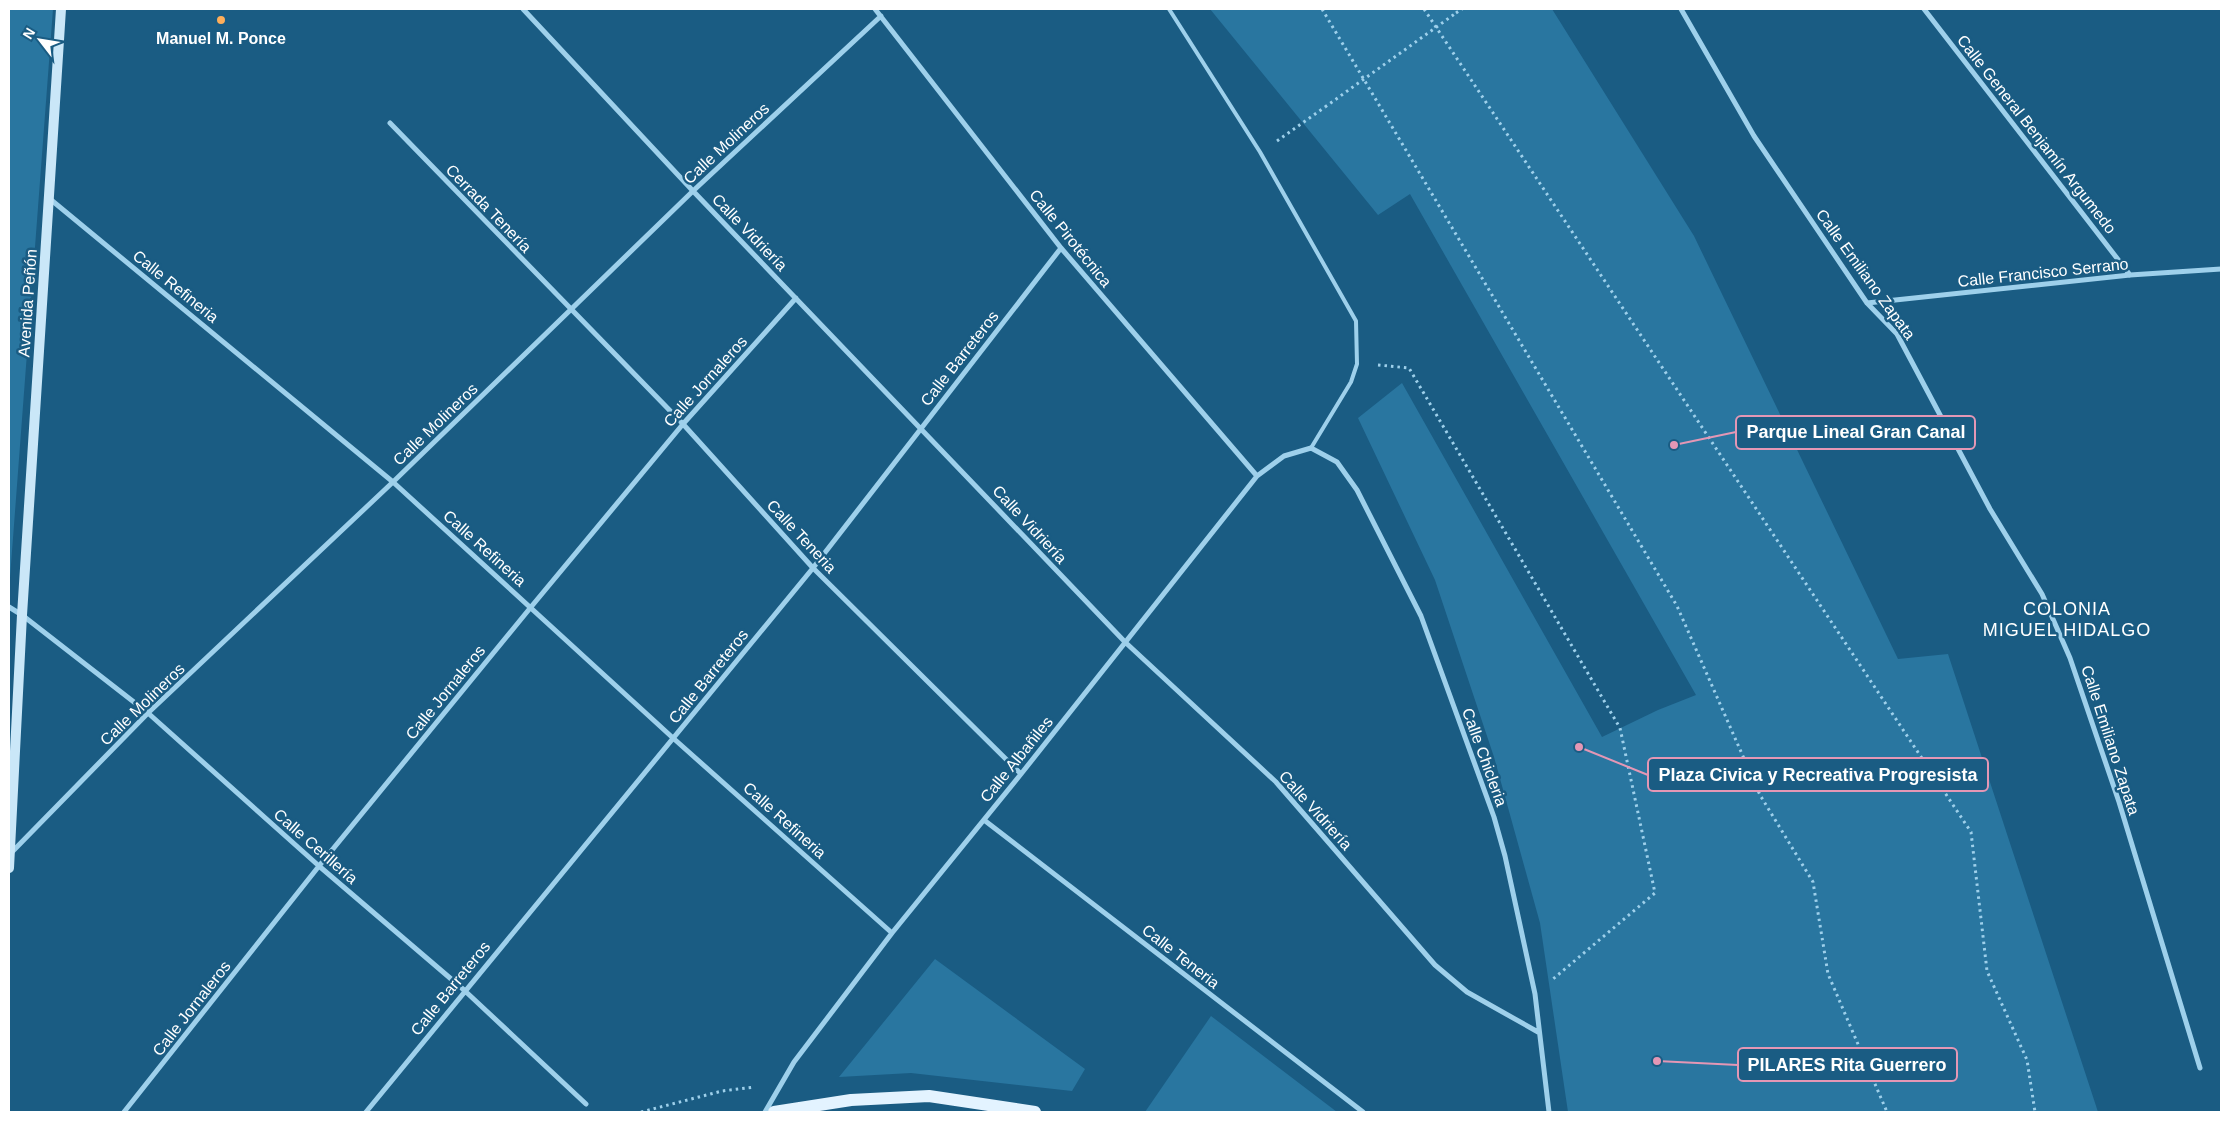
<svg xmlns="http://www.w3.org/2000/svg" width="2230" height="1121" viewBox="0 0 2230 1121" font-family="Arial,sans-serif">
<style>
.green{fill:#2976a0}
.lines{fill:none;stroke-linecap:round;stroke-linejoin:round}
.path{stroke:#9ed0eb;stroke-width:3;stroke-dasharray:2.5 4;stroke-linecap:butt}
.lane{stroke:#9ed0eb;stroke-width:4}
.street{stroke:#9ed0eb;stroke-width:5}
.secondary{stroke:#cae7f8;stroke-width:10}
.primary{stroke:#e3f3ff;stroke-width:12}
.path-bridge{stroke:#9ed0eb;stroke-width:3;stroke-dasharray:2.5 4;stroke-linecap:butt}
.poi-dot{fill:#feae5a;stroke:#1a5c83;stroke-width:2}
.labels{text-anchor:middle;stroke-width:5;stroke-linejoin:round;paint-order:stroke}
.poi-label{font-size:16px;font-weight:bold;fill:#fff;stroke:#1a5c83}
.street-label{font-size:16px;fill:#fff;stroke:#1a5c83}
.neighbourhood-label{font-size:18px;letter-spacing:1px;fill:#fff;stroke:#1a5c83}
.leader{fill:none;stroke:#e497b5;stroke-width:2}
.callout-dot{fill:#e497b5;stroke:#1a5c83;stroke-width:2}
.callout{fill:#1a5c83;stroke:#e497b5;stroke-width:2}
.callout-label{font-size:18px;text-anchor:middle;font-weight:bold;fill:#fff}
</style>
<rect width="100%" height="100%" fill="#1a5c83"/>
<!-- green -->
<path class="green" d="M9,9H53L9,591Z
M1210,9H1552L1694,236L1898,659L1948,654L2098,1112H1568L1540,923L1494,757L1435,580L1358,418L1402,383L1602,737L1658,710L1696,695L1410,194L1378,215Z
M935,959L1085,1069L1072,1091L911,1073L839,1077Z
M1211,1016L1337,1112H1145Z"/>
<g class="lines">
<!-- path -->
<path class="path" d="M1322,9L1677,606L1760,795L1813,882L1828,974L1887,1112
M1424,9L1971,832L1987,971L2027,1060L2035,1112
M1456,13L1462,9
M1277,141L1325,107
M1378,365L1409,368L1620,728L1655,893L1553,979
M641,1112L722,1091L755,1087"/>
<!-- lane -->
<path class="lane" d="M1169,9L1260,152L1356,321L1357,364L1351,382L1311,448"/>
<!-- street -->
<path class="street" d="M523,9L693,191L1125,642L1276,782L1435,965L1467,992L1538,1032
M875,9L1061,248L1257,476
M1681,9L1754,136L1867,303L1897,334L1990,509L2042,594L2070,658L2119,802L2200,1068
M1924,9L2130,275
M390,123L683,424L813,568L1021,774
M50,199L393,482L673,738L892,933
M1867,303L2130,275L2221,269
M9,607L22,615L148,713L319,866L464,990L586,1104
M984,820L1363,1112
M11,853L148,713L393,482L693,191L881,16
M124,1112L319,866L531,607L683,424L796,298
M366,1112L813,568L1061,248
M765,1112L794,1062L892,933L1021,774L1257,476L1284,456L1311,448L1337,462L1357,490L1421,616L1494,817L1505,856L1535,994L1549,1112"/>
<!-- secondary -->
<path class="secondary" d="M9,868L22,615L61,9"/>
<!-- primary -->
<path class="primary" d="M774,1112L851,1100L929,1096L1035,1112"/>
<!-- path-bridge -->
<path class="path-bridge" d="M1325,107L1456,13"/>
</g>
<!-- markers -->
<circle class="poi-dot" cx="221" cy="20" r="5"/>
<g class="labels">
<!-- poi labels -->
<g class="poi-label">
<text x="221" y="44">Manuel M. Ponce</text>
</g>
<!-- street labels -->
<g class="street-label">
<text transform="translate(2037 134) rotate(52)" y="6">Calle General Benjamín Argumedo</text>
<text transform="translate(726 143) rotate(-43)" y="6">Calle Molineros</text>
<text transform="translate(489 208) rotate(46)" y="6">Cerrada Tenería</text>
<text transform="translate(750 232) rotate(46)" y="6">Calle Vidriería</text>
<text transform="translate(1071 238) rotate(51)" y="6">Calle Pirotécnica</text>
<text transform="translate(2043 272) rotate(-6)" y="6">Calle Francisco Serrano</text>
<text transform="translate(1866 274) rotate(54)" y="6">Calle Emiliano Zapata</text>
<text transform="translate(176 286) rotate(39)" y="6">Calle Refineria</text>
<text transform="translate(27 303) rotate(-86)" y="6">Avenida Peñón</text>
<text transform="translate(959 358) rotate(-52)" y="6">Calle Barreteros</text>
<text transform="translate(705 381) rotate(-48)" y="6">Calle Jornaleros</text>
<text transform="translate(435 424) rotate(-44)" y="6">Calle Molineros</text>
<text transform="translate(1030 524) rotate(47)" y="6">Calle Vidriería</text>
<text transform="translate(802 536) rotate(47)" y="6">Calle Teneria</text>
<text transform="translate(485 548) rotate(42)" y="6">Calle Refineria</text>
<text transform="translate(708 676) rotate(-51)" y="6">Calle Barreteros</text>
<text transform="translate(445 692) rotate(-51)" y="6">Calle Jornaleros</text>
<text transform="translate(142 704) rotate(-44)" y="6">Calle Molineros</text>
<text transform="translate(2111 740) rotate(72)" y="6">Calle Emiliano Zapata</text>
<text transform="translate(1485 757) rotate(70)" y="6">Calle Chicleria</text>
<text transform="translate(1016 759) rotate(-51)" y="6">Calle Albañiles</text>
<text transform="translate(1316 810) rotate(48)" y="6">Calle Vidriería</text>
<text transform="translate(785 820) rotate(42)" y="6">Calle Refineria</text>
<text transform="translate(316 846) rotate(41)" y="6">Calle Cerillería</text>
<text transform="translate(1181 956) rotate(38)" y="6">Calle Teneria</text>
<text transform="translate(450 988) rotate(-51)" y="6">Calle Barreteros</text>
<text transform="translate(191 1008) rotate(-52)" y="6">Calle Jornaleros</text>
</g>
<!-- neighbourhood labels -->
<g class="neighbourhood-label">
<text x="2067" y="615">COLONIA<tspan x="2067" dy="21">MIGUEL HIDALGO</tspan></text>
</g>
</g>
<!-- callouts -->
<path class="leader" d="M1674 445L1736 432M1579 747L1648 775M1657 1061L1738 1065"/>
<g class="callout-dot">
<circle cx="1674" cy="445" r="5"/>
<circle cx="1579" cy="747" r="5"/>
<circle cx="1657" cy="1061" r="5"/>
</g>
<g class="callout">
<rect x="1736" y="416" width="239" height="33" rx="5"/>
<rect x="1648" y="758" width="340" height="33" rx="5"/>
<rect x="1738" y="1048" width="219" height="33" rx="5"/>
</g>
<g class="callout-label">
<text x="1856" y="438">Parque Lineal Gran Canal</text>
<text x="1818" y="781">Plaza Civica y Recreativa Progresista</text>
<text x="1847" y="1071">PILARES Rita Guerrero</text>
</g>
<!-- border -->
<rect width="2230" height="1121" fill="none" stroke="#ffffff" stroke-width="20"/>
<!-- north arrow -->
<g transform="translate(40 40) rotate(301)" stroke="#1a5c83" stroke-width="4" paint-order="stroke">
<path d="M0-4L9 19L0 12L-9 19Z" fill="#ffffff"/>
<text y="-8" font-size="14" font-weight="bold" text-anchor="middle" fill="#ffffff">N</text>
</g>
</svg>
